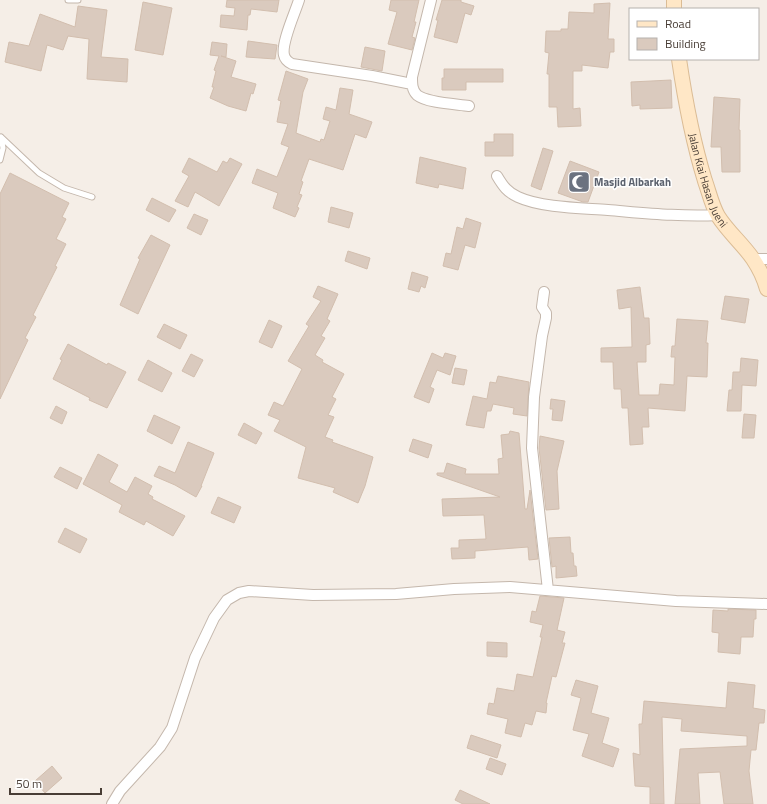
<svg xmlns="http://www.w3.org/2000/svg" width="767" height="804" viewBox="0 0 767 804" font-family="'Titillium Web',sans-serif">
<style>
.building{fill:#dacabe;stroke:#d2beae}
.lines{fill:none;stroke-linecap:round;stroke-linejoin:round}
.lane-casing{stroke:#c4b7ac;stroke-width:7}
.street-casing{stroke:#c4b7ac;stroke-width:12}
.secondary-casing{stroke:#dbbc95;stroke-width:16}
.lane{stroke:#fff;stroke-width:5}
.street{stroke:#fff;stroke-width:10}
.secondary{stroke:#ffe7c6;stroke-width:14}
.labels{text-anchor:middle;stroke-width:3;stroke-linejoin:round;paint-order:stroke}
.street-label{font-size:11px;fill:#483d35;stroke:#fff}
.worship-label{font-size:11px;font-weight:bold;fill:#5b616d;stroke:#fff;text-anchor:start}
</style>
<rect width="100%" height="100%" fill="#f5eee7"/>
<!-- building -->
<path class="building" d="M227,0H279L277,12L251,9L250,15H248L247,30L220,27L221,15L234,16L235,8L226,7Z
M391,0H419L414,22H416L412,37L415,38L412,50L388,44L397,12L389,10Z
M442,0H461V2L474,6L471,15L465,13L457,43L434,37L438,20H436Z
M143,2L172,8L163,55L135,50Z
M610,3L608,39H614V52H610L608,68L582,65V71H573V109L580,108L581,126L558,127L557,107H549V74H547L549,53L545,52L546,31H561V29H568L569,12L594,13V4Z
M78,6L107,10L101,57L128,59L127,82L87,79L89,39L68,36L63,50L47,45L41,71L5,62L9,42L29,46L40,14L75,27Z
M248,41L277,45L275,59L246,57Z
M212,42L227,44L226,57L221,56L236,61L231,77L256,84L253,94L251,93L246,111L228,106L210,98L214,87H212L216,71L214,70L219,56L210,55Z
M365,47L385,51L382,71L361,67Z
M444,69H503V82H466V90H442V78H444Z
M286,71L308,79L303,92L296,133L320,142L321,139L324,140L330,121L323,119L326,107L336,110L340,88L353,90L349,114L372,122L366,138L355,134L343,170L309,159L301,181L303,182L299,194L302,195L297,207L299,208L295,217L273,208L278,193L252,183L257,169L277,177L289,147L281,144L288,124L277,122L281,101L278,100Z
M671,80L672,108L640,109V105L632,106L631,82Z
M714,97L740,99L739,130H740V172H722L721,147H711Z
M494,134H513V156H485V142H494Z
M543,148L553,151L541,190L531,186Z
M420,157L466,168L463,189L439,184L438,188L416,183Z
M189,158L217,172L223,161L227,163L230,158L242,164L219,206L195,192L188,207L175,201L189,176L182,172Z
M570,161L599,172L588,202H583L558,193Z
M10,173L69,203L62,217L66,219L56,239L66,244L55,266L57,267L33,315L36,317L25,338L28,340L0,399V194Z
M152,198L176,210L169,222L146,210Z
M331,207L353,213L349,228L328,222Z
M194,214L208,220L201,235L187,228Z
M466,218L481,223L475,248L465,245L458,270L443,266L446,253L451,254L457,227L463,229Z
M151,235L170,245L138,314L120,305L140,259L138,258Z
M348,251L370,258L367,269L345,261Z
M412,272L428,277L425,288L421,286L419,292L408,289Z
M318,286L338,294L327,319L330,321L321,336L325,338L315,355L323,360L322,362L344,374L332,397L336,399L328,415L334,417L325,437L333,440L332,442L373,457L365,486L358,503L333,492L335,488L298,478L306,447L274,431L280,420L268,415L274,402L283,406L302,369L288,361L309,326L306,324L321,301L313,297Z
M640,287L644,318H649L650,344L646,345V362H637L639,395H659L660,384L674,385L675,357H671L672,346H675L677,319L708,321L706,343H708L707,377L687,376L685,411L648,408L649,427H642L643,444L630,445L628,408H622L621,389H614L613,362H601V348L632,347L631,307L619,309L617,290Z
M725,296L749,299L745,323L721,319Z
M269,320L282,326L272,348L259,342Z
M164,324L187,335L180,349L157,337Z
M68,344L107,365L108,363L126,372L107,408L89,400L90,398L53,379L62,360L60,359Z
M432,353L443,358L445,353L456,356L450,375L437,370L430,387L434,389L429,403L414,397Z
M191,354L203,360L194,377L182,371Z
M741,358L758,360L756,386L742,385L741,411H727L729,390H732L733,372H740Z
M148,360L172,373L162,392L138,380Z
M455,368L467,370L464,385L452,383Z
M498,376L529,382L527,416L513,414L514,408L493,404L491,411H487L484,428L466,425L473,396L487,399L490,382L496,383Z
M551,399L565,401L562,421L552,420L553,409H550Z
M56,406L67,412L62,424L50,418Z
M744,414L756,415L754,438H742Z
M154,415L180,427L172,444L147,431Z
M244,423L262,433L256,444L238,435Z
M510,431L519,433L525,509H527L530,490L538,559L529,560L528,547L475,551V558L452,559L451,548H459V540L486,539L484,515L443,516L442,499L500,497L437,475V473H444L447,463L466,469L465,474H499L498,459L503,458L501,435L509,434Z
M540,436L564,441L557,471L559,509L546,510L539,448Z
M413,439L432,445L428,458L409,451Z
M188,442L214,453L201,486H202L196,497L175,485L154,476L159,466L175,473Z
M98,454L118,465L109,482L127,492L135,477L152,486L148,494L153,497L152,499L185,516L173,536L146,521L144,525L119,512L122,505L83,484Z
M60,467L82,478L77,489L54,477Z
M218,497L241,507L234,523L211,513Z
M65,528L87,539L80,553L58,542Z
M570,537L571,553H573L574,566H576L577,576L556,578V566L552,567L549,538Z
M540,596L564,598L557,630L565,632L562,643H565L556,677L552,676L546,703H547L546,713L536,711L532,725L525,723L521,737L505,733L508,719L487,714L489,703L494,704L497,688L514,691L517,674L533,677L542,637H540L543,625L530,622L532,611L536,612Z
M728,609L756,610V619H754L753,637H741L740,654L718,652L719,633L712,632L713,610L728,611Z
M487,642L507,643V657L487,656Z
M576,680L598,686L591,713L609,718L602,743L619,749L613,767L582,756L589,734L573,730L581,698L571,695Z
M728,682L755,685L753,708L765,710L764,723H759L756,750H751L749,771L753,804H724L720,772L698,773L700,804H675L680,749L747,746V736L681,731L682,719L662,717L664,804H650V787L635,786L633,753L640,755L639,724H642L644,701L726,708Z
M471,735L501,745L497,758L467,748Z
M490,758L506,764L502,775L486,769Z
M52,766L62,778L45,793L35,781Z
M460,790L490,804H463L455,800Z"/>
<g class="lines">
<!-- lane casing -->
<g class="lane-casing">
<path id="lane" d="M68,0H78
M1,137L39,173L64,188L92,197
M0,160L3,148L1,137"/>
</g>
<!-- street casing -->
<g class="street-casing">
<path id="street" d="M299,0C295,13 281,43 284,55C285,60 288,62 292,64L372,76L412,84
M431,0L412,77C412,84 412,90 417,95C427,103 455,104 469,106
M497,176C503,186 507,192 518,197C542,208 582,208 608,210C645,213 681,217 718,215
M753,259H767
M544,292L542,307L546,313V318L542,336L534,397L532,448L548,590
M112,804L120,791L160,747L172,728L195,658L214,618L227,600L239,593L249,591L313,595L396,594L454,589L510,587L676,601L767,604"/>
</g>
<!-- secondary casing -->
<g class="secondary-casing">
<g id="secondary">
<path d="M674,0V9"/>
<path id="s1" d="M679,59C685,100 693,142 705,181C709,192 712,206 718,216C728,232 742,243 753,259C759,268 764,278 767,289"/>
</g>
</g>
<!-- lane -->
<use href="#lane" class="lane"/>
<!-- street -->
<use href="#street" class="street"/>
<!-- secondary -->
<use href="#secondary" class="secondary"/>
</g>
<!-- icons -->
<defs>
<g id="mosque-square" transform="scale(1.15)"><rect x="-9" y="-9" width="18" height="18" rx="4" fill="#6b7280" stroke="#fff"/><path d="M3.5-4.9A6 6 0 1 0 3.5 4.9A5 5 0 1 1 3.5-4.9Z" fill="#fff"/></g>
</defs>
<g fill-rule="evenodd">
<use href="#mosque-square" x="579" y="182"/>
</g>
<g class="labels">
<!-- street labels -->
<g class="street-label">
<text dy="4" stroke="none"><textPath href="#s1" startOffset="125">Jalan Kiai Hasan Jueni</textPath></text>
</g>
<!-- worship labels -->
<g class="worship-label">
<text x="594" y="186">Masjid Albarkah</text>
</g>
</g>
<!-- legend -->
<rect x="629" y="8" width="130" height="52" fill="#ffffff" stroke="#b6b1ae"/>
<rect x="637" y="21" width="20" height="6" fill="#ffe7c6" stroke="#b6b1ae"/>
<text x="665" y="28" font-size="12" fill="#483d35">Road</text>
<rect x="637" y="38" width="20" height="12" fill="#dacabe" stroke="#b6b1ae"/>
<text x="665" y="48" font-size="12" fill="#483d35">Building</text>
<!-- scale -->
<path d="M10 788v6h91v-6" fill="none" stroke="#483d35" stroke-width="2"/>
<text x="16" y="788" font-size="12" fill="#483d35" stroke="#ffffff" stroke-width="3" paint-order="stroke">50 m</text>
</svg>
